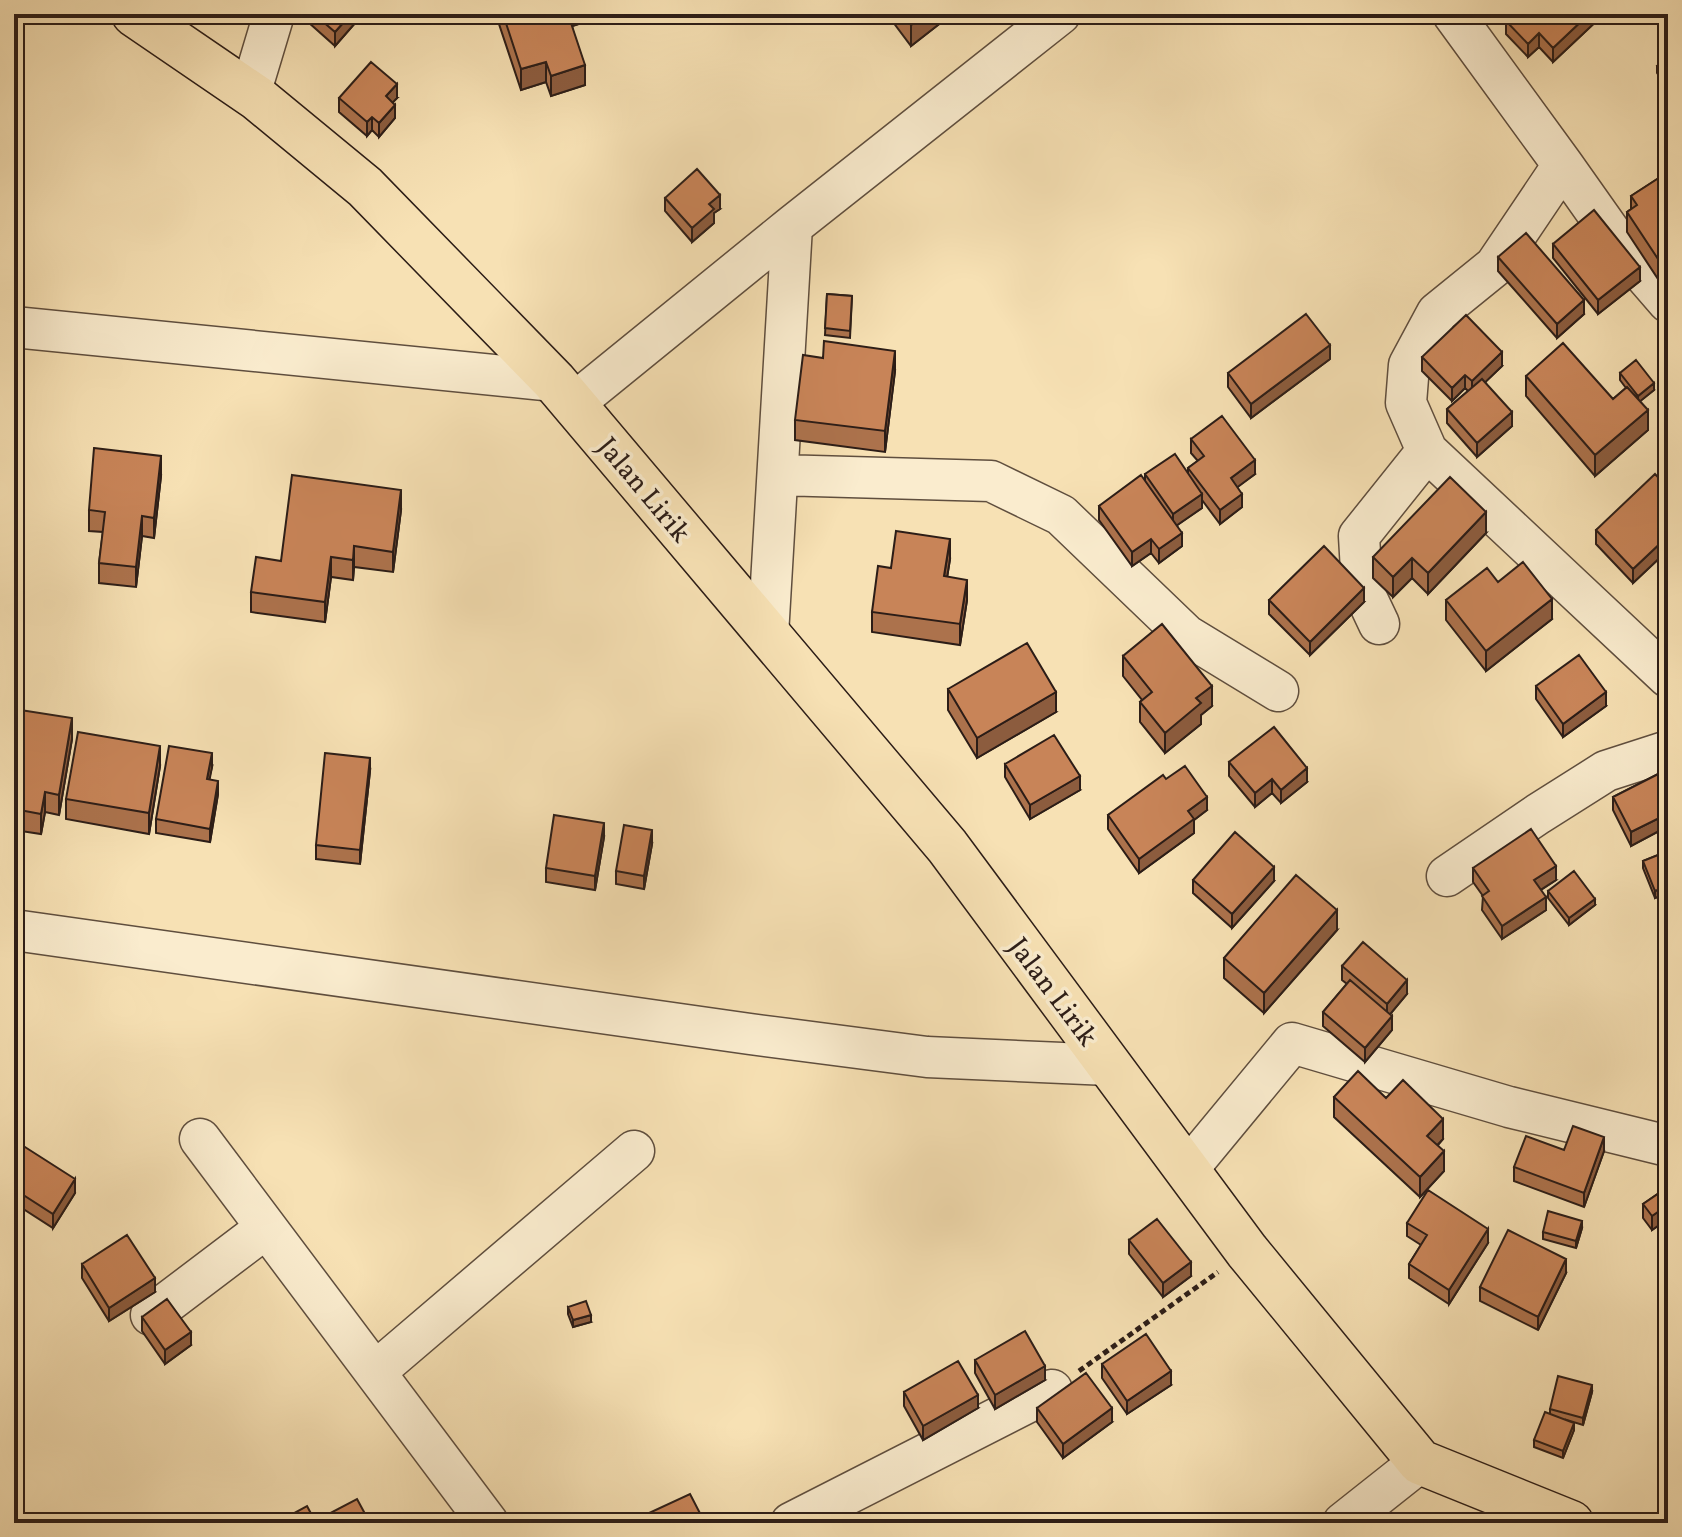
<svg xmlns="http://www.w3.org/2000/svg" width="1682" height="1537" viewBox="0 0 1682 1537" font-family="Vollkorn,serif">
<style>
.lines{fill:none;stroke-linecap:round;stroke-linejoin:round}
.minor-casing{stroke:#5f4e3e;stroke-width:43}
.major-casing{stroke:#2c1d17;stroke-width:47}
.path{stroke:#2c1d17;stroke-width:5;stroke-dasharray:6 4;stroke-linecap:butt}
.minor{stroke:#faecce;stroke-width:40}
.major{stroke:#f7e1b4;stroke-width:44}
.wall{fill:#ac724c;stroke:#2c1d17;stroke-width:2}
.shaded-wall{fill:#8c5c3e;stroke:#2c1d17;stroke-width:2}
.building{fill:#c88458;stroke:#2c1d17;stroke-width:2}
.labels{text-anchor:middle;stroke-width:7;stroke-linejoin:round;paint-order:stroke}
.street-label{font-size:28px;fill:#2c1d17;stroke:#faecce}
</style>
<rect width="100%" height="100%" fill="#f7e1b4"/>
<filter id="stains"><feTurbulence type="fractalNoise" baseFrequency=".0025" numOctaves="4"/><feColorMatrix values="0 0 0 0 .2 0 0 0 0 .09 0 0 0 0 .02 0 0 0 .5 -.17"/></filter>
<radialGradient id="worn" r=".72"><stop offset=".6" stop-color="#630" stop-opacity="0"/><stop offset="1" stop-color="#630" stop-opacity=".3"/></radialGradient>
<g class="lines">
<!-- minor casing -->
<g class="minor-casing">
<path id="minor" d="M1453,14L1563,165L1623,250L1668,302
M250,94L274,14
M1563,165L1495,266L1437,313L1409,365L1406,403L1427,451L1668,677
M14,327L554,381
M573,404L792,226L1060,14
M778,475L991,481L1061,515L1186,635L1278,691
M1379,624L1362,588L1359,536L1427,451
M768,635L792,226
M1447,876L1538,814L1606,771L1668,751
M14,930L750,1034L927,1057L1109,1065
M200,1139L488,1523
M1187,1170L1292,1043L1509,1107L1668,1146
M151,1315L266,1228
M375,1372L634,1151
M791,1523L1052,1390
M1343,1523L1420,1462"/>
</g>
<!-- major casing -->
<g class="major-casing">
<path id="major" d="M134,14L257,98L365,187L554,381L947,846L1247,1251L1420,1462L1571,1523"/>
</g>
<!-- path -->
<path class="path" d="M1079,1371L1218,1272"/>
<!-- minor -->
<use href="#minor" class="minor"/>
<!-- major -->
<use href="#major" class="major"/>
</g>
<!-- wall -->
<path class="wall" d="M299,14H363L335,46Z
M498,14H610L572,26L585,85L551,96L546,82L521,90L498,21Z
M841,14H858L847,23Z
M887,14H952L911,46Z
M1604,14L1553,62L1539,47L1528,57L1506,34V21Z
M1668,59V88L1657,73V66Z
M339,98H397L392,102L395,118L379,137L372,130L367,136L339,112Z
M1668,172V281L1666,278L1660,282L1627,232V212L1631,209V196Z
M665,198L720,209L714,213V223L692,242L665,211Z
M1553,244L1640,281L1598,314L1553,258Z
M1498,257L1584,314L1557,338L1498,271Z
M827,294L852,296L850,338L825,335Z
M1422,357L1502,366L1485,382L1512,426L1477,457L1447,423V409L1468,391L1465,388L1452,401L1422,371Z
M1330,359L1251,418L1228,387V373Z
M895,371L885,452L795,440V420Z
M1620,373L1654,390L1640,401L1648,430L1595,476L1526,396V376L1613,399L1626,388L1620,380Z
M1191,439L1255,474L1237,487L1242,507L1220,524L1202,500V508L1177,525L1182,546L1159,563L1151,553L1132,566L1099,520V506L1145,482V474H1188V468L1198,461L1191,453Z
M161,476L154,538L142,536L136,587L99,583V563L103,532L89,531V510Z
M1668,488V550L1633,583L1596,544V530Z
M401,510L393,572L354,567L353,580L331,577L325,622L251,612V592L281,561Z
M1486,533L1428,594L1412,578L1393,597L1373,578V557Z
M950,559L947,577L967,600L960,645L872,632V612L891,568Z
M1498,582L1552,619L1486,671L1446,620V600Z
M1269,600L1364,602L1310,655L1269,614Z
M1123,656L1212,706L1201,715V724L1165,753L1140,722V702L1142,700L1123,676Z
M1536,686L1606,706L1563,737L1536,699Z
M948,689L1056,712L977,758L948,710Z
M14,709L72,739L59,815L45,812L41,834L14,830Z
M1229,762L1307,782L1281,803L1272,793L1255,807L1229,776Z
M1005,764L1080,790L1030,819L1005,777Z
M160,766L149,834L66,819V799Z
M212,767L209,779L218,794L210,842L156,833V819Z
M1668,769L1666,841L1661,830L1631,846L1613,810V797Z
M370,771L360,864L316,859V845Z
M1166,779L1207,810L1194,820V833L1139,873L1108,829V815Z
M604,837L595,890L546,882V868Z
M652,844L644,889L616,884V871Z
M1668,851V893L1655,898L1643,868V861Z
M1473,868L1556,880L1541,890L1546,910L1502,939L1482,910L1483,896L1473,882Z
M1193,880L1274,881L1232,928L1193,893Z
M1548,891L1595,905L1569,925L1548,898Z
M1337,930L1264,1013L1224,978V958Z
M1342,966L1407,994L1390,1014L1392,1030L1365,1062L1323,1026V1012L1347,984L1342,980Z
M1334,1097L1386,1098L1443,1139L1438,1145L1444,1171L1420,1197L1334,1117Z
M14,1140L75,1193L53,1228L14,1203Z
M1564,1150L1604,1151L1584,1207L1514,1181V1167Z
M1668,1187V1226L1665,1221L1652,1230L1643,1218V1204Z
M1407,1223L1488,1243L1449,1304L1409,1278V1264L1421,1245L1407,1236Z
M1582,1228L1576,1248L1543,1239V1232Z
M1129,1240L1191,1276L1163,1297L1129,1254Z
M82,1264L155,1292L109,1321L82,1278Z
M1566,1273L1538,1330L1480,1301V1287Z
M568,1307L591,1322L573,1327L568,1314Z
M142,1317L191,1345L165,1364L142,1331Z
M975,1360L1045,1380L995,1409L975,1373Z
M1102,1364L1171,1385L1127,1414L1102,1378Z
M904,1392L978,1408L923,1440L904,1406Z
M1592,1392L1583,1425L1567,1420L1574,1430L1563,1458L1534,1447V1440L1550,1414V1409Z
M1037,1408L1112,1422L1063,1458L1037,1422Z"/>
<!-- shaded-wall -->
<path class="shaded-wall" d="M351,14H363L335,46V32Z
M567,14H610L566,28Z
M847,14H858L847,23Z
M926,14H952L911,46V25Z
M1589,14H1604L1553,62V48Z
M1539,33V47L1528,57V44Z
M546,62V82L521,90V69Z
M585,65V85L551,96V76Z
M397,84V98L386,110V96Z
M395,105V118L379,137V123Z
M372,117V130L367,136V122Z
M720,195V209L714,213V223L692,242V228L709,204Z
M1666,258V278L1660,282V262Z
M1640,267V281L1598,314V300Z
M1584,300V314L1557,338V324Z
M1330,345V359L1251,418V404Z
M895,351V371L885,452V431Z
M1502,352V366L1472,395V381Z
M1465,375V388L1452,401V388Z
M1654,383V390L1638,403V396Z
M1648,410V430L1595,476V455Z
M1512,412V426L1477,457V443Z
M161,456V476L154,538V518Z
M1255,460V474L1231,492V478Z
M401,490V510L393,572V552Z
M1202,494V508L1173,528V514Z
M1242,494V507L1220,524V510Z
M1486,512V533L1428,594V573Z
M142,516V536L136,587V567Z
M1182,533V546L1159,563V549Z
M1668,536V550L1633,583V569Z
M950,539V559L944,597V576Z
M1151,539V553L1132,566V552Z
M354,546V567L353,580V560Z
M331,557V577L325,622V602Z
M1412,558V578L1393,597V577Z
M967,580V600L960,645V624Z
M1364,588V602L1310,655V642Z
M1552,599V619L1486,671V651Z
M1212,686V706L1201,715V724L1165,753V733L1196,698Z
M1056,692V712L977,758V738Z
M1606,692V706L1563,737V724Z
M72,718V739L59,815V795Z
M160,746V766L149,834V813Z
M212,753V767L207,793V779Z
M370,758V771L360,864V850Z
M1307,768V782L1281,803V790Z
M1080,776V790L1030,819V805Z
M1272,779V793L1255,807V793Z
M218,781V794L210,842V829Z
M45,792V812L41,834V814Z
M1207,797V810L1194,820V833L1139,873V859L1188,811Z
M1661,817V830L1631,846V832Z
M604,823V837L595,890V876Z
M1668,826V840L1666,841V827Z
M652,830V844L644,889V876Z
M1556,866V880L1534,894V880Z
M1274,867V881L1232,928V914Z
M1668,886V893L1655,898V891Z
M1546,897V910L1502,939V926Z
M1595,899V905L1569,925V918Z
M1337,910V930L1264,1013V993Z
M1407,980V994L1387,1018V1004Z
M1392,1016V1030L1365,1062V1048Z
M1443,1119V1139L1427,1156V1136Z
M1604,1137V1151L1584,1207V1193Z
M1444,1151V1171L1420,1197V1177Z
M75,1179V1193L53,1228V1214Z
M1665,1207V1221L1652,1230V1216Z
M1582,1221V1228L1576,1248V1241Z
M1488,1229V1243L1449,1304V1290Z
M1566,1259V1273L1538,1330V1317Z
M1191,1262V1276L1163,1297V1283Z
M155,1278V1292L109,1321V1308Z
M591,1315V1322L573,1327V1320Z
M191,1332V1345L165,1364V1350Z
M1045,1366V1380L995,1409V1395Z
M1171,1371V1385L1127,1414V1401Z
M1592,1385V1392L1583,1425V1418Z
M978,1395V1408L923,1440V1426Z
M1112,1408V1422L1063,1458V1444Z
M1574,1423V1430L1563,1458V1451Z"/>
<!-- building -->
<path class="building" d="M314,14H351L335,32Z
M503,14H568L585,65L551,76L546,62L521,69Z
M903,14H926L911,25Z
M1513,14H1589L1553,48L1539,33L1528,44L1506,21Z
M1667,58L1668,59V81L1657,66Z
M371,62L397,84L386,96L395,105L379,123L372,117L367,122L339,98Z
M697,169L720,195L709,204L714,209L692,228L665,198Z
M1668,172V260L1666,258L1660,262L1627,212L1637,205L1631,196Z
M1594,210L1640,267L1598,300L1553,244Z
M1526,233L1584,300L1557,324L1498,257Z
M827,294L852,296L850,331L825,328Z
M1306,314L1330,345L1251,404L1228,373Z
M1466,315L1502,352L1472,381L1465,375L1452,388L1422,357Z
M824,341L895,351L885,431L795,420L803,355L823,358Z
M1563,343L1613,399L1627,387L1648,410L1595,455L1526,376Z
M1636,360L1654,383L1638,396L1620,373Z
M1482,379L1512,412L1477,443L1447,409Z
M1222,416L1255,460L1231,478L1242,494L1220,510L1188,468L1204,456L1191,439Z
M94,448L161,456L154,518L142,516L136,567L99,563L105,512L89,510Z
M1175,454L1202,494L1173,514L1145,474Z
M1655,474L1668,488V536L1633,569L1596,530Z
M292,475L401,490L393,552L354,546L353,560L331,557L325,602L251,592L256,557L281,561Z
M1141,475L1182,533L1159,549L1151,539L1132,552L1099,506Z
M1450,477L1486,512L1428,573L1412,558L1393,577L1373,557Z
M896,531L950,539L944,576L967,580L960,624L872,612L878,566L891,568Z
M1324,546L1364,588L1310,642L1269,600Z
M1523,562L1552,599L1486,651L1446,600L1487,568L1498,582Z
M1162,624L1212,686L1196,698L1201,703L1165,733L1140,702L1152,692L1123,656Z
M1027,643L1056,692L977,738L948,689Z
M1579,655L1606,692L1563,724L1536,686Z
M14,709L72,718L59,795L45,792L41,814L14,809Z
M1274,727L1307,768L1281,790L1272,779L1255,793L1229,762Z
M78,732L160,746L149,813L66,799Z
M1054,735L1080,776L1030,805L1005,764Z
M169,746L212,753L207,779L218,781L210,829L156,819Z
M325,753L370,758L360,850L316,845Z
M1185,766L1207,797L1188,811L1194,819L1139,859L1108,815L1163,775L1166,779Z
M1668,769V826L1666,827L1661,817L1631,832L1613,797Z
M554,815L604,823L595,876L546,868Z
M624,825L652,830L644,876L616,871Z
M1531,829L1556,866L1534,880L1546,897L1502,926L1482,896L1489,891L1473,868Z
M1235,832L1274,867L1232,914L1193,880Z
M1668,851V886L1655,891L1643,861Z
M1574,871L1595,899L1569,918L1548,891Z
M1296,875L1337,910L1264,993L1224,958Z
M1363,942L1407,980L1387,1004L1342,966Z
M1350,980L1392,1016L1365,1048L1323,1012Z
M1358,1071L1386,1098L1403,1080L1443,1119L1427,1136L1444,1151L1420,1177L1334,1097Z
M1573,1126L1604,1137L1584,1193L1514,1167L1526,1136L1564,1150Z
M14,1140L75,1179L53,1214L14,1189Z
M1668,1187V1212L1665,1207L1652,1216L1643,1204Z
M1428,1190L1488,1229L1449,1290L1409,1264L1427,1235L1407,1223Z
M1548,1211L1582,1221L1576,1241L1543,1232Z
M1157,1219L1191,1262L1163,1283L1129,1240Z
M1508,1230L1566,1259L1538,1317L1480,1287Z
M127,1235L155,1278L109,1308L82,1264Z
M167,1299L191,1332L165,1350L142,1317Z
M586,1301L591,1315L573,1320L568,1307Z
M1025,1331L1045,1366L995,1395L975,1360Z
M1146,1334L1171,1371L1127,1401L1102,1364Z
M958,1361L978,1395L923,1426L904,1392Z
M1086,1373L1112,1408L1063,1444L1037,1408Z
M1558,1376L1592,1385L1583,1418L1550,1409Z
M1545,1412L1574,1423L1563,1451L1534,1440Z
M690,1494L705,1523H636L634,1520Z
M357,1499L370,1523H318L317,1520Z
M307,1506L316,1523H276Z"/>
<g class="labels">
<!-- street labels -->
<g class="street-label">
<text transform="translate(645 489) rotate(50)" y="10">Jalan Lirik</text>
<text transform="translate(1054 991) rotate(53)" y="10">Jalan Lirik</text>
</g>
</g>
<!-- margin -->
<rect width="1682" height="1537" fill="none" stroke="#f7e1b4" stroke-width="48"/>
<rect x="16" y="16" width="1650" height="1505" fill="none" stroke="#2c1d17" stroke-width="4"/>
<rect x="24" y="24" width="1634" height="1489" fill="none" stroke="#2c1d17" stroke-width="2"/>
<rect width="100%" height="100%" filter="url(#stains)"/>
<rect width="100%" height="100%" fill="url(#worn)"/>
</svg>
